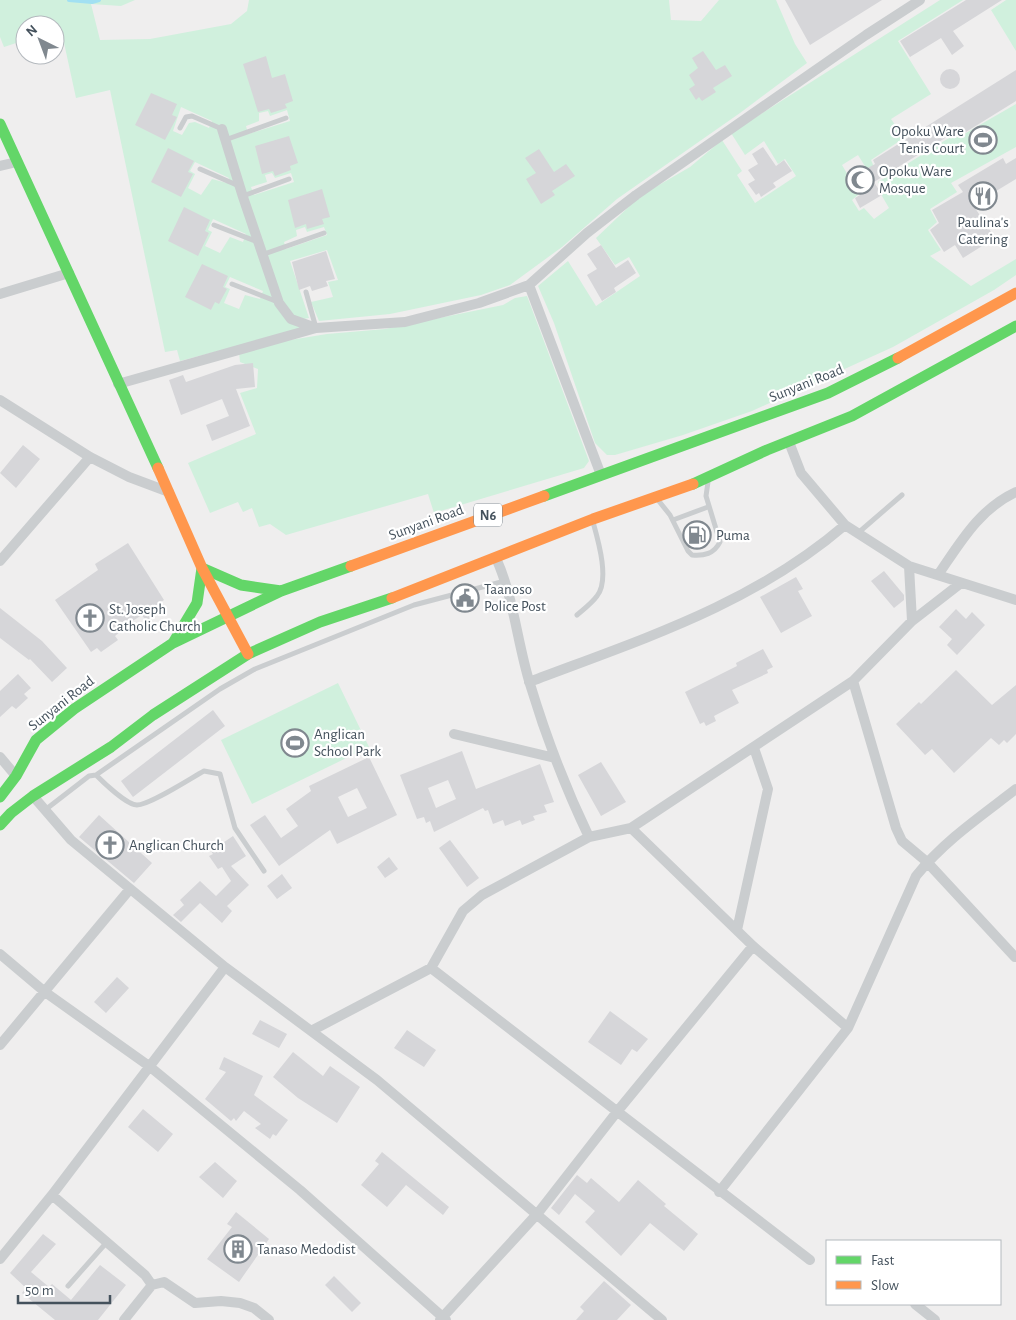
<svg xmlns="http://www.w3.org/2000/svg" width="1016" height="1320" viewBox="0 0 1016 1320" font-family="'Alegreya Sans',sans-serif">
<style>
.green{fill:#d0f0dd;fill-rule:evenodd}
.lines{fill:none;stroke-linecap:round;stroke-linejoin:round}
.stream{stroke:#a2e0f2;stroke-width:4}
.building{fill:#d6d6d9;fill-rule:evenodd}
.lane{stroke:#cacdcf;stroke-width:5}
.street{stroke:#cacdcf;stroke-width:10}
.fast{stroke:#63d668;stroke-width:11}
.slow{stroke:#ff974d;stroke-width:11}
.labels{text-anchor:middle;stroke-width:4.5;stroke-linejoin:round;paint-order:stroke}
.shield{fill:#fff;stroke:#7c858d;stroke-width:1}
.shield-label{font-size:14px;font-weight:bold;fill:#44515c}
.poi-label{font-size:15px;fill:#44515c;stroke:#fff;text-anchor:start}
.street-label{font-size:15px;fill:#44515c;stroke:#fff}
</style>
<rect width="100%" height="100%" fill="#efeeee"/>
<!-- green -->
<path class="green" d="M0,0H135L121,6L91,4L100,40L150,39L231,24L247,11L249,0H669L671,20L701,21L719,0H776L795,44L807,63L740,113L617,199L562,247L510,285L481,295L390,314L319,321L311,302L333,297L328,282L338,280L327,250L290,261L309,318L303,319L301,329L180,361L177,350L165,352L110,90L76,98L61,29L55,31V25H25V40L4,47L0,37ZM181,107L212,121L209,128L195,122L189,123L182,135L173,131ZM287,110L290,121L248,134L246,126L259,121V113L268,111L270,116ZM195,162L229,178L227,183L212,179L201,195L188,188L195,174L190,171ZM272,173L275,178L291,173L294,182L254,195L251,187L267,182L265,175ZM213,219L246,234L243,242L230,237L220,253L205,246L212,232L208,230ZM305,227L307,232L324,227L327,235L286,249L284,242L297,236L296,230ZM230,277L263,291L260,299L245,295L239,309L224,303L230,289L225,287Z
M940,0H963L898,41L931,94L891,119L904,138L871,160L874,167L868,171L858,155L842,165L859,194L852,200L859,211L864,208L874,219L889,208L882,196L883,192L878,182L957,133L959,137L1016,104V147L951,183L957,192L930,209L937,222L928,230L941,250L930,256L971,286L1016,259V275L994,290L893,347L752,411L683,435L615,455H607L595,443L554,323L538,286L568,261L596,306L640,276L629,257L615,265L596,238L640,196L690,167L722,140L742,171L737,175L755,203L796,176L785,159L778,164L764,141L745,155L731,133Z
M1006,0H1016V51L991,10Z
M527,296L589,461L584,468L434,513L428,494L286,535L270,524L259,527L252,508L243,512L238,502L210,513L188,463L256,434L240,393L257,388L258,369L240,362L239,352L284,341L327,334L385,329L503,305L515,298Z
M338,683L369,747L252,804L221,740Z"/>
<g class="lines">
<!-- stream -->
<path class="stream" d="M69,0L92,2L99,0"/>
</g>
<!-- building -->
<path class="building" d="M785,0H882L810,45Z
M966,0H1002L953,31L964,46L952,55L941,38L910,57L900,41Z
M703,51L716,70L725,65L732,76L713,88L716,92L702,101L699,97L696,100L689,89L695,85L689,75L698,68L692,58Z
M266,56L272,78L285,74L293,101L285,104L287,108L271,113L269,109L258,112L243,64Z
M940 79a10 10 0 1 1 20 0a10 10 0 1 1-20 0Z
M1016,70V101L961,135L958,130L874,182L882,195L860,208L855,198L860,195L850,178L875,164L873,160Z
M151,93L177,104L172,115L177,117L165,140L135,125Z
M289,136L298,163L290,166L291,170L275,176L273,171L262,174L255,146Z
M763,147L776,166L784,160L792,171L773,183L776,187L761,197L759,193L756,195L748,184L755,180L748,170L758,164L752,154Z
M168,148L194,161L188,172L193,174L181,197L151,182Z
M539,149L554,172L566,164L575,176L552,191L555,195L541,204L526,179L536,173L525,158Z
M1003,158L1006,164L1016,158V179L973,205L995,238L963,258L955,245L944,252L930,230L939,223L932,210L963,192L958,185Z
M322,189L330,217L322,219L324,224L307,229L306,224L295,228L288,200Z
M184,207L210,220L205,231L209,233L198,256L168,241Z
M601,245L616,268L628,260L636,273L614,288L616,292L602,301L587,275L597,269L587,254Z
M326,251L335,279L326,281L328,286L312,291L310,286L299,290L292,262Z
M202,264L228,276L223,287L227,289L219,304L215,302L211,310L185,297Z
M253,363L255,387L236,389L250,426L212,441L206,425L229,416L222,399L181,415L169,380L183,375L186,382L235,365Z
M23,445L40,459L16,488L0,473Z
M128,543L164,600L154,607L158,613L146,621L142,615L120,629L121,631L115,636L118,640L101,652L97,648L91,652L55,600L98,570L95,564Z
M884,571L904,595V600L894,608L871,581Z
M796,577L803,589L798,591L812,616L781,633L760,597Z
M0,608L42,641L67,668L52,682L30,659L29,660L0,638Z
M956,609L966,619L972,612L985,625L957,655L947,645L952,639L939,627Z
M763,649L773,667L767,670L768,673L732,690L739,703L714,716L716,721L706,726L704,722L700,724L685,692L737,666L736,663Z
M956,670L992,705L1016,685V734L1007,743L1004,740L999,745L991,738L954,773L932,749L925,755L896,724L919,702L921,704Z
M18,674L31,688L24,694L28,698L16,709L12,706L0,717V691Z
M213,710L225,726L133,797L121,781Z
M462,751L476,789L540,764L554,802L544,805L547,812L533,816L535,820L522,825L520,820L505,826L503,820L493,824L488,810L485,811L483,808L434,832L430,821L426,823L424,817L417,819L400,775ZM448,780L456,799L436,808L428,788Z
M369,757L397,815L337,844L330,830L279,866L250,825L265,815L281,838L298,826L286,809L311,791L309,786ZM357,788L367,808L348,817L338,797Z
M601,762L626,802L601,816L578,775Z
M99,815L152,863L134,883L79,837Z
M233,836L246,856L231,866L249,885L227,906L232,911L222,923L200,903L181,922L173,915L184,905L180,900L200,881L216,896L231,881L222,867L218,869L209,856L213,854L211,851Z
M450,840L479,878L467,887L439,848Z
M389,857L398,869L385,878L377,867Z
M282,874L292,888L277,899L267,886Z
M117,977L129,988L106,1013L94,1002Z
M610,1011L648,1039L637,1052L632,1049L621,1065L588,1042Z
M260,1020L287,1034L279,1048L252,1034Z
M407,1030L436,1050L424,1067L394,1048Z
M293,1052L323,1076L330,1066L360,1087L337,1123L298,1098L273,1077Z
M224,1057L263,1076L254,1095L288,1120L276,1136L273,1134L270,1139L255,1128L261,1124L244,1111L236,1121L234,1118L231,1121L205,1099L226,1072L219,1069Z
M143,1109L173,1134L158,1152L128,1127Z
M382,1152L449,1207L443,1215L406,1185L387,1207L361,1185L379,1164L375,1161Z
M215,1162L237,1181L223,1198L199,1177Z
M577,1175L587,1183L591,1178L619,1202L638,1180L666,1204L664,1206L698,1234L684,1251L650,1223L621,1256L585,1222L595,1211L575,1194L559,1215L551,1208Z
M236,1212L269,1239L239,1282L207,1259L232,1227L227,1224Z
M43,1234L56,1244L31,1272L49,1287L52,1284L71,1300L100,1265L126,1285L98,1320H55L22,1293L26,1288L10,1273Z
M334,1276L361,1303L352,1312L325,1285Z
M604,1281L631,1305L617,1320H576L584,1311L580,1307Z"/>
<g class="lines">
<!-- lane -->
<path class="lane" d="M180,128L186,117L192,116L222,129
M225,140L286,118
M200,169L239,186
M243,196L289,179
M214,225L258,242
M264,254L324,233
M232,284L278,302
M306,292L316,328
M658,500L670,515L688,551L692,555C704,556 714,554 720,542L706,496L708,482
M673,520L708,507
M858,533L902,495
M577,615C584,609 592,603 597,596C610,580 598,540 593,522
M96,775L220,689L255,669L414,605L505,581
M45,810L89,776L96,775C104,783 127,805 137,805C150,805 191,778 204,771L220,774L235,828L264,871
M68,1286L107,1242"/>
<!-- street -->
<path class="street" d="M222,129L243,197L279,303L291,319L316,328L405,322L479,303L529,285L587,233L636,195L866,35L920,0
M0,166L17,162
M529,285L601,475
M0,294L69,273
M118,384L316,328
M0,400L90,457L129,477L169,492
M789,442L801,473L845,525L909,566L1016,600
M496,558C514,598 517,642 530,684C546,737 565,787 589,837
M0,561L90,457
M909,566L912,621
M938,575C960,543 979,509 1016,492
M853,681L896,828L902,841L927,862L1015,957
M529,682C642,639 752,605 845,525
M454,734L555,758
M0,757L16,776
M33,796L71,840L225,967L377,1080L662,1320
M631,828L753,946L848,1028
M737,930L768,789L754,748
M0,954L45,992L149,1066L300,1190L446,1320
M431,968L810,1260
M311,1031L431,968L463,911L482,895L589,837L631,828L853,681L912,621L961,583
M0,1045L130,889
M719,1192L848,1028L916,876C944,841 981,816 1016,789
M52,1195L145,1275L152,1285L124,1320
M0,1259L52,1195L225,967
M152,1285L164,1282L195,1303L221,1301L240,1303L254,1308L269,1320
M915,1304L935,1320
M440,1320L538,1213L616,1113L753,946"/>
<!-- fast -->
<path class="fast" d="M0,124L158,468
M693,484L767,450L852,416L1016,326
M544,496L828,393L898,358
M173,643L197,603L202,568L241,585L281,591
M0,797L16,776L36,740L74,709L173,643L281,591L351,566
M0,825L11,813L33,796L111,747L153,715L248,654L320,622L392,598"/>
<!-- slow -->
<path class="slow" d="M898,358L1016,293
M158,468L202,568L248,654
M351,566L544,496
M392,598L593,519L693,484"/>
</g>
<!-- icons -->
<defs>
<g id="stadium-ring" transform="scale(1.4375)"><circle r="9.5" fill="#fff" stroke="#80888f" stroke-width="1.5"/><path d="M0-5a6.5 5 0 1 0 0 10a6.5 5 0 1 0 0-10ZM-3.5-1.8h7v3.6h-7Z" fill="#80888f"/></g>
<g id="mosque-ring" transform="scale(1.4375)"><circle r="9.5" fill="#fff" stroke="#80888f" stroke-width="1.5"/><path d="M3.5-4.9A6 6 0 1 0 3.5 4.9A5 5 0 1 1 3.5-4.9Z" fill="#80888f"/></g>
<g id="restaurant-ring" transform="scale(1.4375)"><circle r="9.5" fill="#fff" stroke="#80888f" stroke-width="1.5"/><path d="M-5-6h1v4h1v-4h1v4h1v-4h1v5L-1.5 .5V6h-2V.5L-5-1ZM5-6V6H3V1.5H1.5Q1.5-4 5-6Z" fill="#80888f"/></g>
<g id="fuel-ring" transform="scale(1.4375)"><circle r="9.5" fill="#fff" stroke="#80888f" stroke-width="1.5"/><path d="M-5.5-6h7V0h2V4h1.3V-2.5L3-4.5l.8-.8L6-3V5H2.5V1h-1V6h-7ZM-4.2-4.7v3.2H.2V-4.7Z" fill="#80888f"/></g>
<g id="civic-ring" transform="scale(1.4375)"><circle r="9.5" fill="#fff" stroke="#80888f" stroke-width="1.5"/><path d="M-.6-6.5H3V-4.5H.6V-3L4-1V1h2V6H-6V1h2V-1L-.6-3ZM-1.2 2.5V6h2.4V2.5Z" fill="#80888f"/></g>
<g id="church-ring" transform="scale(1.4375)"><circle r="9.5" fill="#fff" stroke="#80888f" stroke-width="1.5"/><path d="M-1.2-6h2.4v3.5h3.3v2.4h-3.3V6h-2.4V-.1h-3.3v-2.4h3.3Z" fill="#80888f"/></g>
<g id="building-ring" transform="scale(1.4375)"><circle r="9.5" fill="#fff" stroke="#80888f" stroke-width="1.5"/><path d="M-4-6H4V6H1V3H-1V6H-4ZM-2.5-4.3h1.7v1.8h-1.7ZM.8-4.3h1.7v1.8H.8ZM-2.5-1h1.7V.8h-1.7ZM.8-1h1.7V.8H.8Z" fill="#80888f"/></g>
</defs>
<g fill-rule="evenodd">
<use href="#stadium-ring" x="983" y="140"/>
<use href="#mosque-ring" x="860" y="180"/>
<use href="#restaurant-ring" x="983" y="196"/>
<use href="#fuel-ring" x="697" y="535"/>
<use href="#civic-ring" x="465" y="598"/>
<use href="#church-ring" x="90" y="618"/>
<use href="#stadium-ring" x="295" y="743"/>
<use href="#church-ring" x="110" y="845"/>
<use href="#building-ring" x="238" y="1249"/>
</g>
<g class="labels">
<!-- shield labels -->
<rect class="shield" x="474" y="503.5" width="28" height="23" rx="4"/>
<g class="shield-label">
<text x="488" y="520">N6</text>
</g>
<!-- poi labels -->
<g class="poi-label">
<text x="964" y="136" text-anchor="end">Opoku Ware<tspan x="964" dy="17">Tenis Court</tspan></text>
<text x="879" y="176">Opoku Ware<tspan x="879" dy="17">Mosque</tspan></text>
<text x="983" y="227" text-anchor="middle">Paulina's<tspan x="983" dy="17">Catering</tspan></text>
<text x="716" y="540">Puma</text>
<text x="484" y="594">Taanoso<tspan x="484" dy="17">Police Post</tspan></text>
<text x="109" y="614">St. Joseph<tspan x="109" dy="17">Catholic Church</tspan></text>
<text x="314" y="739">Anglican<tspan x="314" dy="17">School Park</tspan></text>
<text x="129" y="850">Anglican Church</text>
<text x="257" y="1254">Tanaso Medodist</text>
</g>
<!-- street labels -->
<g class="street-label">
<text transform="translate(806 383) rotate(-22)" y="5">Sunyani Road</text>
<text transform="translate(426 522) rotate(-20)" y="5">Sunyani Road</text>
<text transform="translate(61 703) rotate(-38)" y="5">Sunyani Road</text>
</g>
</g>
<!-- legend -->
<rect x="826" y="1240" width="175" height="65" fill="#ffffff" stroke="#b4b9be"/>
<rect x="836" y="1256" width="25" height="8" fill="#63d668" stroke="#b4b9be"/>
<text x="871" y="1265" font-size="15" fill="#44515c">Fast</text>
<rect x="836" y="1281" width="25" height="8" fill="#ff974d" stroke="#b4b9be"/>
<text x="871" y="1290" font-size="15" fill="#44515c">Slow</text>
<!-- north arrow -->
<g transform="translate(40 40) rotate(318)"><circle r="24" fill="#ffffff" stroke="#b4b9be"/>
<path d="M0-4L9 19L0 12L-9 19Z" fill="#80888f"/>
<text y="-8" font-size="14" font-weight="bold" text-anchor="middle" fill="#44515c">N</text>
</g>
<!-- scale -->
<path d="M18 1295v8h92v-8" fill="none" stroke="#44515c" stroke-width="2.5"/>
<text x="25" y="1295" font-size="15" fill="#44515c" stroke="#ffffff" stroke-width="4" paint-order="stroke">50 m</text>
</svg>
